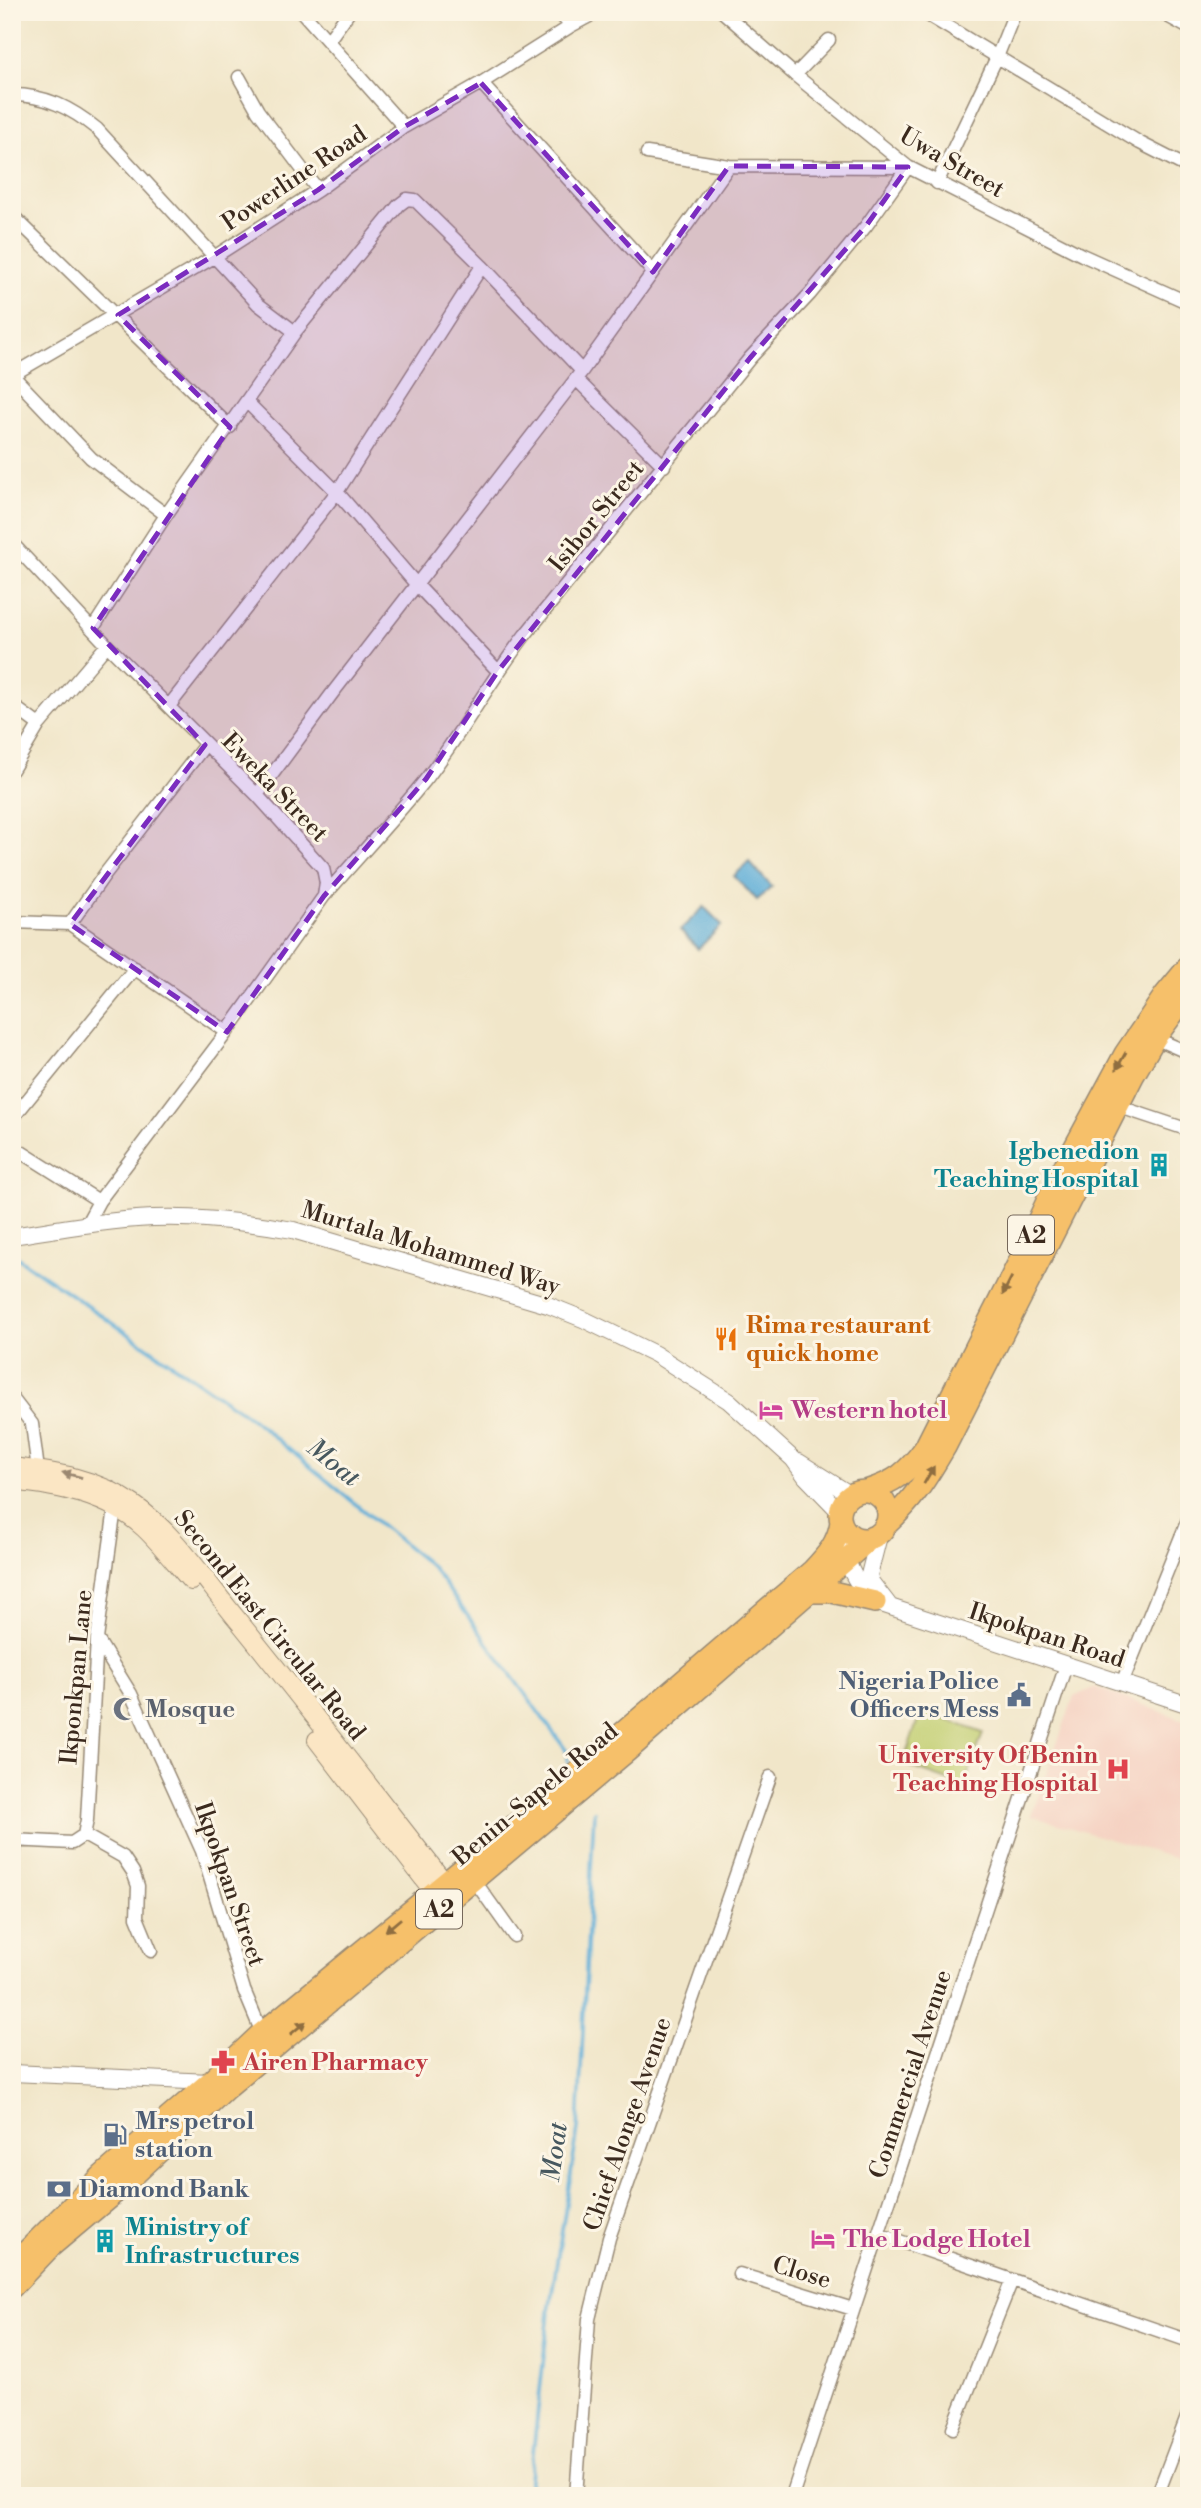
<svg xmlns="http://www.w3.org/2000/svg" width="1201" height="2508" viewBox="0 0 1201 2508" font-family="'Libre Bodoni',serif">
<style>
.built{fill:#f5d2c2}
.green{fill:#c1ce70;stroke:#7e7c47;stroke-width:2}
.water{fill:#5eaed8;stroke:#4c6c7b;stroke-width:2}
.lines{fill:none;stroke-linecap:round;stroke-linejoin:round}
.stream{stroke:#5eaed8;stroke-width:3.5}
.minor-casing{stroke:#968874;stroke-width:15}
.tertiary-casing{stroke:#968874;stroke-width:18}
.secondary-casing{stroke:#968874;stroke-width:20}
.trunk-casing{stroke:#968874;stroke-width:24}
.minor{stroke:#fff;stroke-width:12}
.tertiary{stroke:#fff;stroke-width:16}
.secondary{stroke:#fbe6c4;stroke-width:18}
.trunk{stroke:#f6c06b;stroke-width:21}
.oneway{fill:#8f6e41}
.oneway2{fill:#9b8871}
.marked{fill:#7b2cbf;fill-opacity:0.2;stroke:#7b2cbf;stroke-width:5;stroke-dasharray:14 9;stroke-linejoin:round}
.labels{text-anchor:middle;stroke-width:6;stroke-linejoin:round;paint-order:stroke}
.shield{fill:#fcf5e5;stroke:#75675a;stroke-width:2}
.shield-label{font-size:23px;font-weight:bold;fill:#3b2a1e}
.street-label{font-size:24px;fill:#3b2a1e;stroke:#fcf5e5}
.culture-label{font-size:24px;font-weight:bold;fill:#0d838f;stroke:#fcf5e5;text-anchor:end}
.food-label{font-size:24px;font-weight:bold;fill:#c56008;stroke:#fcf5e5;text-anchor:start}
.hotel-label{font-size:24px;font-weight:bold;fill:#b23c85;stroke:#fcf5e5;text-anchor:start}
.service-label{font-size:24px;font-weight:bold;fill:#4e5e75;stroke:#fcf5e5;text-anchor:start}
.worship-label{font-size:24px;font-weight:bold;fill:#5b616d;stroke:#fcf5e5;text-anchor:start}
.health-label{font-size:24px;font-weight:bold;fill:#be3a42;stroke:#fcf5e5;text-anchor:end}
.water-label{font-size:26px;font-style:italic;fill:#47585f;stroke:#fcf5e5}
</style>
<rect width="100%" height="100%" fill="#fcf5e5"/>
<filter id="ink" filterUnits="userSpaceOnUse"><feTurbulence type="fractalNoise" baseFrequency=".0143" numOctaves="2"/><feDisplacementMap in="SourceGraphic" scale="14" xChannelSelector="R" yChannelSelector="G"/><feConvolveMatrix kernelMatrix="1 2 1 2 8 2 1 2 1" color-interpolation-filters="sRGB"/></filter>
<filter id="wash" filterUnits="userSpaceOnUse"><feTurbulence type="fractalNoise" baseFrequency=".00686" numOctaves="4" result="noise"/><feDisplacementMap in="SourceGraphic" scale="28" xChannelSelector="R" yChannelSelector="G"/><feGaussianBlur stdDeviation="1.57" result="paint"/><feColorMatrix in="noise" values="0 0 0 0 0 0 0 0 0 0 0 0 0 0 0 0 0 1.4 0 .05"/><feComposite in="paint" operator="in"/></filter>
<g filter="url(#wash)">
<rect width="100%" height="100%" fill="#f1e6c9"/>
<!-- built -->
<path class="built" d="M1095,1687L1189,1722L1187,1862L1031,1816L1074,1697Z"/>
<!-- green -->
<path class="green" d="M921,1710L983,1733L964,1786L903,1764Z"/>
<!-- water -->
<path class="water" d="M749,862L772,887L757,900L734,876Z
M704,907L722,925L698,949L680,930Z"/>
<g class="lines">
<!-- stream -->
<path class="stream" d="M12,1254L251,1418L432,1567L566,1750L568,1763
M528,2496L549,2312L578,2129L594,1811"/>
</g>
</g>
<g filter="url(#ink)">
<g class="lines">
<!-- minor casing -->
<g class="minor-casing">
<path id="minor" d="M302,12L404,127
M558,12L571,26
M723,12L795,75L908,167L1082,255L1189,303
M923,12L1140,143L1189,168
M1160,12L1189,28
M328,41L349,12
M795,75L829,40
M239,77L258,111L318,190
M481,83L653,272
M12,95C46,95 71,108 97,129L258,304L295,332
M647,153L729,166L908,167
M937,183L997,57L1015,12
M12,215L230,427
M12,375L214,257L318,190L404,127L481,83L571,26L597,12
M12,375L91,458L166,515
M576,379L664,466
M247,402L337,492L416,584L498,671
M12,543L107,645L257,795L323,868L326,883L324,896L227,1032L99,1201L86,1225
M93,628L166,515L295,332L399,205L407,199L415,200L482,266L582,371
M12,705L39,725
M169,706L337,492L482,266
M12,770L39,725L107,645
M257,795L331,695L582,371L729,166
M324,896C358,857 394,819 427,778C462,732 490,681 525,635L750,358L810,294L866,226L908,167
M12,922L70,924L227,1032
M70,924L105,874L205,745
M1150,1036L1189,1053
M1114,1105L1189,1130
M12,1119L135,968
M12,1146L99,1201
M12,1398L32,1424L38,1470
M97,1639L131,1694L202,1851L244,1990L262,2033
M1122,1683L1189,1517
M84,1835L123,1857L133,1872L138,1886L137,1917L151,1951
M12,1840L72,1843L84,1835L87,1820L97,1639L115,1508
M474,1880L514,1936
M12,1938L15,1840
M879,2234L1189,2341
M739,2274L853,2309
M953,2428L1012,2280
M576,2496L589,2319L609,2238L770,1777
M792,2496L1066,1665
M1157,2496L1189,2412"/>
</g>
<!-- tertiary casing -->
<g class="tertiary-casing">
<path id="tertiary" d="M12,1236C59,1229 106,1220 153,1218C200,1216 247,1222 293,1230L548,1305L583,1319L655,1354L729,1401L793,1459L806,1477L840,1512
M799,1462L851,1495
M880,1532L869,1575L871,1582L888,1604
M843,1549C850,1571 858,1587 875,1602L1189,1705
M12,2073L210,2082L216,2085"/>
</g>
<!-- secondary casing -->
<g class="secondary-casing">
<path id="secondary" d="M12,1467C56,1472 96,1478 133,1504C174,1532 204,1579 236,1618C307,1705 375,1794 444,1882
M12,1481C59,1486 108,1495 144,1528C161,1544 176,1564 191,1581
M317,1740L433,1891"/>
</g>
<!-- trunk casing -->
<g class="trunk-casing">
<path id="trunk" d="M866,1491C895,1482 907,1473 925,1448L1019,1262L1057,1180L1125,1054L1165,995L1189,966
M840 1515a24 24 0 1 1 48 0a24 24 0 1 1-48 0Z
M885,1526C914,1499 925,1481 945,1447L1133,1076L1155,1038L1189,992
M809,1592H832L875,1602
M12,2266L103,2175L210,2082L262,2033L494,1843L813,1570C827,1555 838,1543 841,1522
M12,2287L50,2247L119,2189L225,2089L627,1751L872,1537"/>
</g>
<!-- minor -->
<use href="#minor" class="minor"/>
<!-- tertiary -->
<use href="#tertiary" class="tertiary"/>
<!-- secondary -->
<use href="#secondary" class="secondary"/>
<!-- trunk -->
<use href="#trunk" class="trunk"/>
</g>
<!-- one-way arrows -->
<defs><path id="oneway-solid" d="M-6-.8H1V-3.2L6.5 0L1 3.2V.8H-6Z" transform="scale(1.75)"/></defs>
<g class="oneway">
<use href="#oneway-solid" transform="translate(1121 1061) rotate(119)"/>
<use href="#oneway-solid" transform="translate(1007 1286) rotate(117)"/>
<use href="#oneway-solid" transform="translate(929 1475) rotate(-60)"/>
<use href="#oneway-solid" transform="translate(393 1925) rotate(140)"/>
<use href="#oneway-solid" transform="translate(298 2028) rotate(-40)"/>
</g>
<use class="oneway2" href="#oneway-solid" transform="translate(72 1475) rotate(-165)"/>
</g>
<!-- marked area -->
<path class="marked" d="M481,83L653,272L729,166L908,167L866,226L750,358L498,671L426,779L324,896L227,1032L70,924L205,745L93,628L230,427L118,315L318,190L404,127Z"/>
<!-- icons -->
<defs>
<g id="building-bare" transform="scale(1.89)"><path d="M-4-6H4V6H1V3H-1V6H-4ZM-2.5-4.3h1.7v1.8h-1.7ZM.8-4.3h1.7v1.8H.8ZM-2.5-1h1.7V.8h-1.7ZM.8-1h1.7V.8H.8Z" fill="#0f9aa8" stroke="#fcf5e5" stroke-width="2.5" paint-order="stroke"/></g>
<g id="restaurant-bare" transform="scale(1.89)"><path d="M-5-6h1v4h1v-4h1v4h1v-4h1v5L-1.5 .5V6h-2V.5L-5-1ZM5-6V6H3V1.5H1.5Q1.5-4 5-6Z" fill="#e8710a" stroke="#fcf5e5" stroke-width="2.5" paint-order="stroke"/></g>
<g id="hotel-bare" transform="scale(1.89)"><path d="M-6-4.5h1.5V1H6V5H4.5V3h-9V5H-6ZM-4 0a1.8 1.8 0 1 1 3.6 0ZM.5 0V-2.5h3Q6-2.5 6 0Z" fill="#d1479c" stroke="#fcf5e5" stroke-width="2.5" paint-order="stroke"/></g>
<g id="civic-bare" transform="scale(1.89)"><path d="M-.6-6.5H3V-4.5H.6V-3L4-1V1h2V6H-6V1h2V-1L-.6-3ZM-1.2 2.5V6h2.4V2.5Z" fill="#5c6f8a" stroke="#fcf5e5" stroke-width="2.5" paint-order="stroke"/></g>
<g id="mosque-bare" transform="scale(1.89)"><path d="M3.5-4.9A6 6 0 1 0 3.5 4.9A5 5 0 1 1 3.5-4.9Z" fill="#6b7280" stroke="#fcf5e5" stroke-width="2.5" paint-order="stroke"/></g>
<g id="hospital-bare" transform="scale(1.89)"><path d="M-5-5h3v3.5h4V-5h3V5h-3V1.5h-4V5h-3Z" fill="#e0444e" stroke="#fcf5e5" stroke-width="2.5" paint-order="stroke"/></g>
<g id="pharmacy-bare" transform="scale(1.89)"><path d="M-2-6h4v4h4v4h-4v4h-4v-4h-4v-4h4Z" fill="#e0444e" stroke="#fcf5e5" stroke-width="2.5" paint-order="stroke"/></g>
<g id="fuel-bare" transform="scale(1.89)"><path d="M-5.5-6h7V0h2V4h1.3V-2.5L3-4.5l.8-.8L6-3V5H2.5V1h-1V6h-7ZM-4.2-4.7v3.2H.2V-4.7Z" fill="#5c6f8a" stroke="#fcf5e5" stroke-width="2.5" paint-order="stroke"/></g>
<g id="bank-bare" transform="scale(1.89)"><path d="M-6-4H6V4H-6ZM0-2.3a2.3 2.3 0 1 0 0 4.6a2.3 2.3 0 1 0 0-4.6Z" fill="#5c6f8a" stroke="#fcf5e5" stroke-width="2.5" paint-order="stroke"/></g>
</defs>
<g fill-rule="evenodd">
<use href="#building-bare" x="1159" y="1165"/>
<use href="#restaurant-bare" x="726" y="1339"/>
<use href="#hotel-bare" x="771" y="1410"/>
<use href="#civic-bare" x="1019" y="1695"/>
<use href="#mosque-bare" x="125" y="1709"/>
<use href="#hospital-bare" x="1118" y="1769"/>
<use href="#pharmacy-bare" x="223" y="2062"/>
<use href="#fuel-bare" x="115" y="2135"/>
<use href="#bank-bare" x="59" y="2189"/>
<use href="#hotel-bare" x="823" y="2239"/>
<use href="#building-bare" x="105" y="2241"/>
</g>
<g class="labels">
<!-- shield labels -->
<g class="shield">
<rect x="1008" y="1215.5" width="46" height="39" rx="5"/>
<rect x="416" y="1889.5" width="46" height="39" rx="5"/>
</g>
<g class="shield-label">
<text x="1031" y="1243">A2</text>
<text x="439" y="1917">A2</text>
</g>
<!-- street labels -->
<g class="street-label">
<text transform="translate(952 162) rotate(30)" y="8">Uwa Street</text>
<text transform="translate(294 178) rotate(-34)" y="8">Powerline Road</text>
<text transform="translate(596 516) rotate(-51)" y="8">Isibor Street</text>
<text transform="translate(275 787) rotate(46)" y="8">Eweka Street</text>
<text transform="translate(431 1248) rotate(17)" y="8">Murtala Mohammed Way</text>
<text transform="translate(270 1625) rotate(51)" y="8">Second East Circular Road</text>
<text transform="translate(1047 1635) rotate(18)" y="8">Ikpokpan Road</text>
<text transform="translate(76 1677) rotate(-85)" y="8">Ikponkpan Lane</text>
<text transform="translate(535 1794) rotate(-40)" y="8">Benin-Sapele Road</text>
<text transform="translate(230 1884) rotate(71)" y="8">Ikpokpan Street</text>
<text transform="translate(910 2074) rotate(-72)" y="8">Commercial Avenue</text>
<text transform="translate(627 2124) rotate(-71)" y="8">Chief Alonge Avenue</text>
<text transform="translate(802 2272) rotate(17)" y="8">Close</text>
</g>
<!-- culture labels -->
<g class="culture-label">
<text x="1139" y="1159">Igbenedion<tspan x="1139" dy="28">Teaching Hospital</tspan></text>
<text x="125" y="2235" text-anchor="start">Ministry of<tspan x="125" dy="28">Infrastructures</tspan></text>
</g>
<!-- food labels -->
<g class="food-label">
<text x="746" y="1333">Rima restaurant<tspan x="746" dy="28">quick home</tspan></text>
</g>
<!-- hotel labels -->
<g class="hotel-label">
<text x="791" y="1418">Western hotel</text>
<text x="843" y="2247">The Lodge Hotel</text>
</g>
<!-- service labels -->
<g class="service-label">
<text x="999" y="1689" text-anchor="end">Nigeria Police<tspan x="999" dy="28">Officers Mess</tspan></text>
<text x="135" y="2129">Mrs petrol<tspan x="135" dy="28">station</tspan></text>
<text x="79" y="2197">Diamond Bank</text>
</g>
<!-- worship labels -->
<g class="worship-label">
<text x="145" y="1717">Mosque</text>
</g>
<!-- health labels -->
<g class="health-label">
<text x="1098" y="1763">University Of Benin<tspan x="1098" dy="28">Teaching Hospital</tspan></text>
<text x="243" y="2070" text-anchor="start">Airen Pharmacy</text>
</g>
<!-- water labels -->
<g class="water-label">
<text transform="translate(334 1462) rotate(39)" y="9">Moat</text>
<text transform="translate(554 2152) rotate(-82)" y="9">Moat</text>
</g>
</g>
<!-- margin -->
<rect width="1201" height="2508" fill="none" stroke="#fcf5e5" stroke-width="42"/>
</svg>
